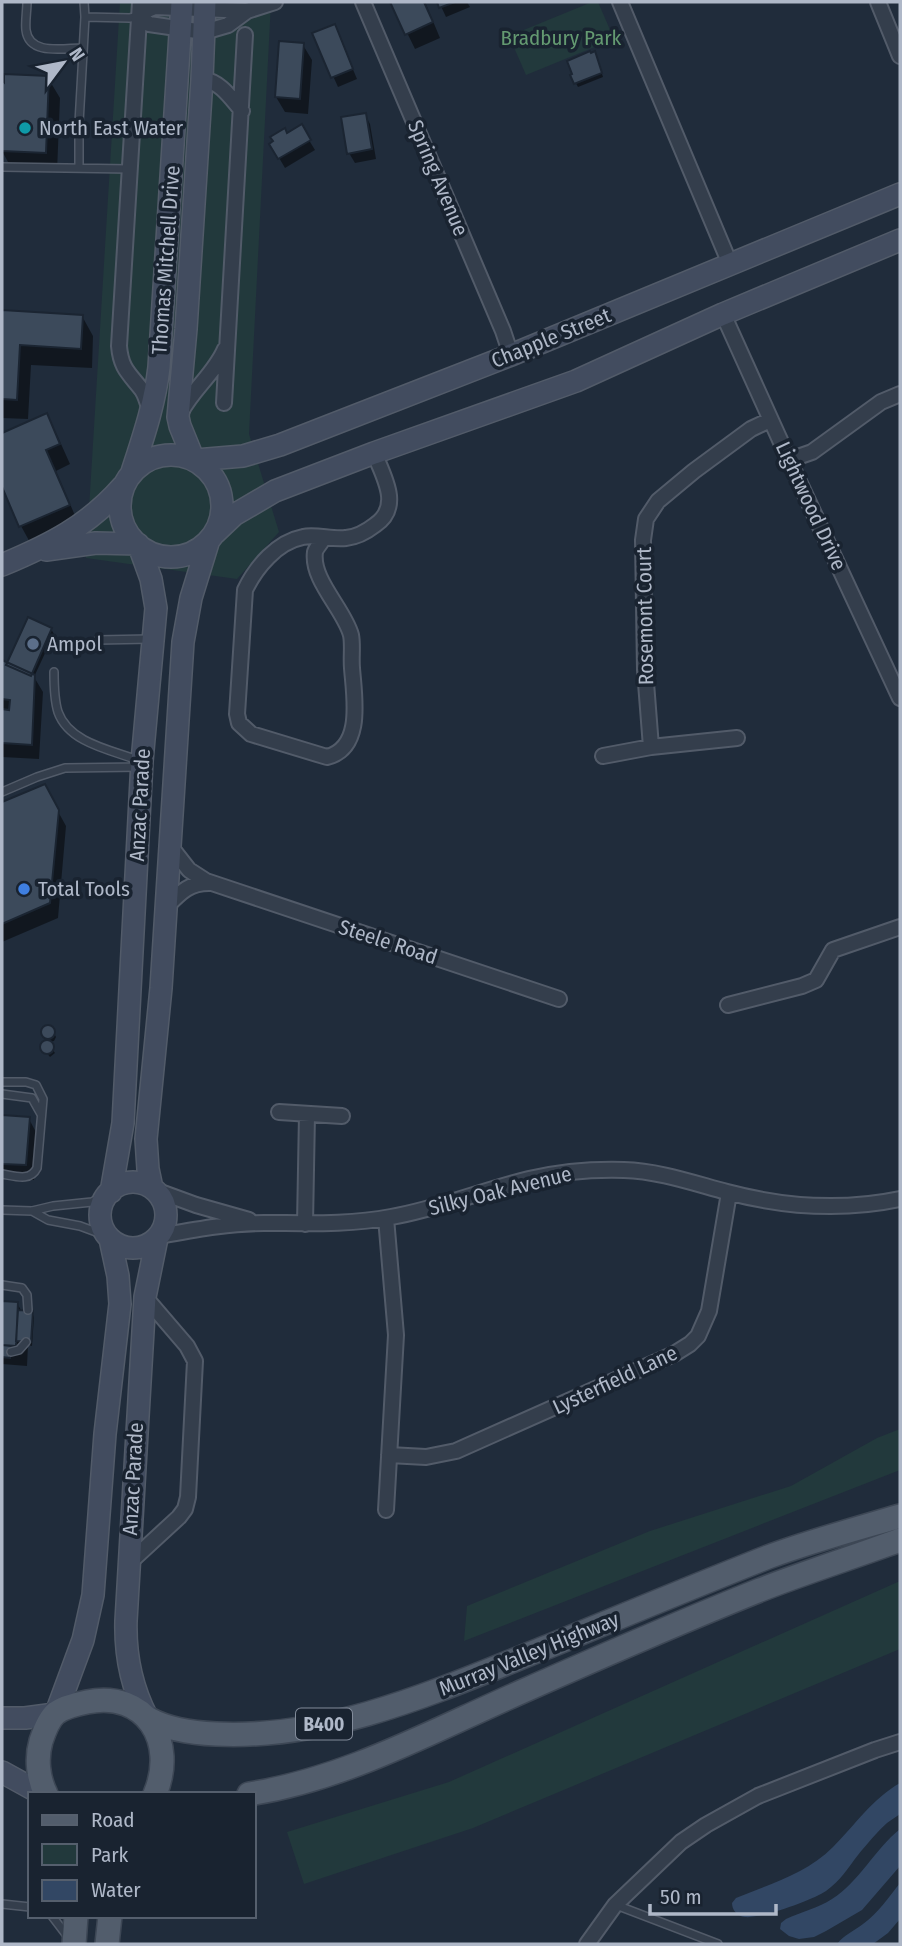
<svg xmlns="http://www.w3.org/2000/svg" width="902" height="1946" viewBox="0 0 902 1946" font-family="'Fira Sans Condensed',sans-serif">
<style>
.green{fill:#22393c}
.water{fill:#324764}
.shadow{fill:#0007}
.building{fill:#3c4a5b;stroke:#1b2532;stroke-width:2}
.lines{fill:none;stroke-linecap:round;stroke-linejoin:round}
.lane-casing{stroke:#525b69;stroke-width:10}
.street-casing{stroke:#525b69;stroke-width:18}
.secondary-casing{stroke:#525b69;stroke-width:24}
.primary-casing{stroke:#3d4755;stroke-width:26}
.lane{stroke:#343e4c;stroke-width:7}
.street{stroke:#343e4c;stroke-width:14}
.secondary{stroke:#424c5f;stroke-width:21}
.primary{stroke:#525d6c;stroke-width:23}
.culture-dot{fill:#0f9aa8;stroke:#192330;stroke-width:2.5}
.service-dot{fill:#5c6f8a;stroke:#192330;stroke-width:2.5}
.shop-dot{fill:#3f7fe0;stroke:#192330;stroke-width:2.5}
.labels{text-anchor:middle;stroke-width:7;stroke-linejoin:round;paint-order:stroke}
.shield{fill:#192330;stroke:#828b9a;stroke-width:2}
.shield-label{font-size:19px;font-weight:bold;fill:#afb8c8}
.park-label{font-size:21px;fill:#649a71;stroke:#192330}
.poi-label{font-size:21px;fill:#afb8c8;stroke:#192330;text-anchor:start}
.street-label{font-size:21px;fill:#afb8c8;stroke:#192330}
</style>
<rect width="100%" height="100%" fill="#202c3b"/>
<!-- green -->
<path class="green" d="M120,2H271L249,434L279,532L237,579L86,558Z
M592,2H598L614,39L526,75L509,36Z
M900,1429V1470L464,1641L467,1606L650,1531L791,1486L877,1438Z
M900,1581V1649L473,1828L304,1884L287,1832L449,1782Z"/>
<!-- water -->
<path class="water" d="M900,1783V1814C896,1817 891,1820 887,1823C877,1832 867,1844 858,1855C848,1868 840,1881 826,1891C813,1900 760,1919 745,1917C737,1916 732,1910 732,1903L736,1898C770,1884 806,1874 833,1847C855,1825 872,1799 900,1783Z
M900,1829V1866L862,1910L826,1931L814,1937L799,1939L789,1936L780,1929L781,1923L786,1919C801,1912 818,1908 832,1899C859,1882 875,1849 900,1829Z
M900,1883V1919L888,1933L873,1944H837C844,1935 854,1931 863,1924C878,1913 889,1897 900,1883Z"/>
<!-- shadow -->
<path class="shadow" d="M392,2H425L440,38L415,49Z
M439,2H467L470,7L446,17Z
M314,34L339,36L357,79L338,87Z
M303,45L312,60L308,114L285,112L276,97Z
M597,57L603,77L578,87L572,76Z
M48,78L60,98L57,172L13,171L2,151V82L6,84Z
M365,115L370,124L376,159L355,163L349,153Z
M301,127L315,150L285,168L271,144Z
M2,312L82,316L93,336L92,368L31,365L28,419L2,418Z
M46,415L57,435L70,464L56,471L79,525L32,546L21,526L2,483V435Z
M51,629L54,634L34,677L43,692L39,759L2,757V662L8,665Z
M44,786L66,826L58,918L2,942V804Z
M46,1027H51L56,1037L54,1041L49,1042L46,1037L44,1032Z
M47,1042L55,1053L50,1057L42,1047Z
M2,1117L29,1119L37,1134L34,1180L7,1178L2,1169Z
M2,1302L17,1303L22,1312H32L34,1317L32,1346L28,1345L27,1366L2,1364Z"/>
<!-- building -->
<path class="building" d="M390,2H424L433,22L405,35Z
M437,2H455L439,8Z
M335,24L353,69L331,78L312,33Z
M279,41L304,43L300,99L275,97Z
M590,51L591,53L595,51L602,73L574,84L570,75L572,74L567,61Z
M4,74L49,76L46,153L2,151V80L4,82Z
M366,113L372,149L347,154L341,117Z
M302,124L311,140L278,159L269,144L273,141L270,137L285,128L287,133Z
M2,310L83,315L81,349L20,345L17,400L2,399Z
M47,413L60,444L46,450L70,505L19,527L2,487V433Z
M28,617L52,628L31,676L6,665Z
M2,660L35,675L32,745L2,743V709L9,710L10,700L2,699Z
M45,784L59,810L50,903L2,924V802Z
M41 1032a7 7 0 1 1 14 0a7 7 0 1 1-14 0Z
M40 1047a7 7 0 1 1 14 0a7 7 0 1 1-14 0Z
M2,1115L30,1117L26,1165L2,1164Z
M2,1301L18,1302L16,1346L2,1345Z
M18,1310L33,1311L31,1342L16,1341Z
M2,1345L11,1346L10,1358L2,1357Z"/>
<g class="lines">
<!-- lane casing -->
<g class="lane-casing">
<path id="lane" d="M27,2C27,11 25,21 26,30C29,56 64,48 82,48
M85,17L130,18L139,16
M2,167L129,169
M79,168V123L85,17L84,2
M98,640L150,639
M54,672C54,685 54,699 58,712C69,743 111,750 138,760
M2,792L37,777L65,768L140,767
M2,1082H26L36,1085L43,1099L37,1168C30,1182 15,1176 2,1174
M2,1094L32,1098L41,1114
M2,1210L32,1211L53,1206L92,1202L108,1194
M32,1211L48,1220L80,1226L107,1236
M2,1285L22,1288L27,1295L28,1310
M11,1352L19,1350L26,1342
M2,1904L30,1907
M616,1905L718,1944
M52,1916L68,1937"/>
</g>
<!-- street casing -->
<g class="street-casing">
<path id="street" d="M140,2L119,346C121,369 129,373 142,390C146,396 148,404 150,411
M363,2L503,331L511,355
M620,2L730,264
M878,2L900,56
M247,11L228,25L204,32L149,24L139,16L145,11L155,7L247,11L275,2
M202,79C221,82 230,97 242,111
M723,314L789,460L900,698
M224,403L245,35
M181,412C193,389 215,373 225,349
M789,460L812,452L881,402L900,394
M323,539C321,543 316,548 315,552C311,580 344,609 351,635C353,645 351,657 352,668C354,696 364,748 327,757L251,734L239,723L237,714L245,590C256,567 277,542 303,537C316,534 332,540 346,538C357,537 366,532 375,525C402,507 384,477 374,453
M651,747L645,670L643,540L646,519L658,501L694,471L751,429L770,420
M603,756L651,747L737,738
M171,847L189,870L206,881L559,999
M167,906C181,892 189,883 209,883
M728,1005L802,986L816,980L833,950L900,927
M279,1112L342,1116
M155,1190L196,1205L249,1220
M386,1218L396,1335L386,1510
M305,1224L307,1114
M159,1236C193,1230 229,1223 264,1223C306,1223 349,1225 391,1217C438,1209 483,1190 529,1179C560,1172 592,1169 624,1170C659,1171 693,1183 727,1192C784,1207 843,1211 900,1199
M389,1455L426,1457L456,1451L674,1354L690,1344L698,1336L709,1311L729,1193
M128,1564L179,1517L185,1509L188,1497L195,1361L187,1346L145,1297
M587,1944L615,1905L681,1842L706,1825L758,1796L875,1750L900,1742"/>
</g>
<!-- secondary casing -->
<g class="secondary-casing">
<path id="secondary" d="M120 506a51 51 0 1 1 102 0a51 51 0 1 1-102 0Z
M193,458L180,426L178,417L186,329L202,79L205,2
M196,460L243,456L280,445L511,355L900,194
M132,472C143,438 155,403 159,367L182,2
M215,533L234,515L275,491L374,453L576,381L723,314L900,240
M46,550L96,543L138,544
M2,565C50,545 88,526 123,486
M100 1215a33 33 0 1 1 66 0a33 33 0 1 1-66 0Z
M152,1188L148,1169L146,1139L161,988L183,642L191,598L208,543
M111,1192L123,1123L142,761L156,608L151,579L139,546
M56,1713L83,1640L93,1595L105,1434L120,1304L118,1276L110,1239
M147,1717C131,1686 125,1656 126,1621L145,1297L157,1238
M2,1718H25L55,1714
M2,1772L42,1794"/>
</g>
<!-- primary casing -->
<g class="primary-casing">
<path id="primary" d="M149,1719C169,1730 193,1733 216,1734C335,1740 448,1686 557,1643C627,1614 697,1585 768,1557C811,1541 856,1529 900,1516
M46,1794C38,1778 36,1758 41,1741C44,1732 49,1719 56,1713C64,1707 77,1704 87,1702C146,1690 177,1742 155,1794
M249,1794C346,1779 432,1731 521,1692C600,1657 680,1622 760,1590C806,1572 854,1557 900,1540
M74,1944L76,1916
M107,1944L110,1916"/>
</g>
<!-- lane -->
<use href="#lane" class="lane"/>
<!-- street -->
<use href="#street" class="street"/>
<!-- secondary -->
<use href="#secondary" class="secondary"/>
<!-- primary -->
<use href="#primary" class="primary"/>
</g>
<!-- markers -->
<circle class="culture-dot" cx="25" cy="128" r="7"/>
<circle class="service-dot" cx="33" cy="644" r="7"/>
<circle class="shop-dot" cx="24" cy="889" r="7"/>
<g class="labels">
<!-- shield labels -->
<rect class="shield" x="296" y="1708.5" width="56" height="31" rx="5"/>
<g class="shield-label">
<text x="324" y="1731">B400</text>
</g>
<!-- park labels -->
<g class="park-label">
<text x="561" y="45">Bradbury Park</text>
</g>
<!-- poi labels -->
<g class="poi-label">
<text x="39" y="135">North East Water</text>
<text x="47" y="651">Ampol</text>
<text x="38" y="896">Total Tools</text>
</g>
<!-- street labels -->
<g class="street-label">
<text transform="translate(438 178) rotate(67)" y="7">Spring Avenue</text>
<text transform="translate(166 260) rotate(-86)" y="7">Thomas Mitchell Drive</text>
<text transform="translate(551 338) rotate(-22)" y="7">Chapple Street</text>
<text transform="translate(811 506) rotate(65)" y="7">Lightwood Drive</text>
<text transform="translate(645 616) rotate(-91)" y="7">Rosemont Court</text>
<text transform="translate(140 805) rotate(-87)" y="7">Anzac Parade</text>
<text transform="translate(388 942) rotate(18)" y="7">Steele Road</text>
<text transform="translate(500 1191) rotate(-14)" y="7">Silky Oak Avenue</text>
<text transform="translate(615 1380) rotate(-25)" y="7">Lysterfield Lane</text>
<text transform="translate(133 1479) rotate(-87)" y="7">Anzac Parade</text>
<text transform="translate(529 1654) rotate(-22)" y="7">Murray Valley Highway</text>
</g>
</g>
<!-- border -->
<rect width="902" height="1946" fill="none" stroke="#afb8c8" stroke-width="7"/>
<!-- legend -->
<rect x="28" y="1792" width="228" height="126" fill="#192330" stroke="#555f6d" stroke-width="2"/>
<rect x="42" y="1815" width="35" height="10" fill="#525d6c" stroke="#555f6d" stroke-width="2"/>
<text x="91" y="1827" font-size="21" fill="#afb8c8">Road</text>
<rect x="42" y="1844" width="35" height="21" fill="#22393c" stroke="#555f6d" stroke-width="2"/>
<text x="91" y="1862" font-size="21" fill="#afb8c8">Park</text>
<rect x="42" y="1880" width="35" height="21" fill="#324764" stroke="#555f6d" stroke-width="2"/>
<text x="91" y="1897" font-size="21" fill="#afb8c8">Water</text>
<!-- north arrow -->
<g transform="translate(63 63) rotate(58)" stroke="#192330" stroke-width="5" paint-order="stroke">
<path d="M0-5L12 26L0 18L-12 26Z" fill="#afb8c8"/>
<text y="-10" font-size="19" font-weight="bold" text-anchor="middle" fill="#afb8c8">N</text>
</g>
<!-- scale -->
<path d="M650 1904v10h126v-10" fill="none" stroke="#afb8c8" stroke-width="3.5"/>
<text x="660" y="1904" font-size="21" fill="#afb8c8" stroke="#192330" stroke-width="5" paint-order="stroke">50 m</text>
</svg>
